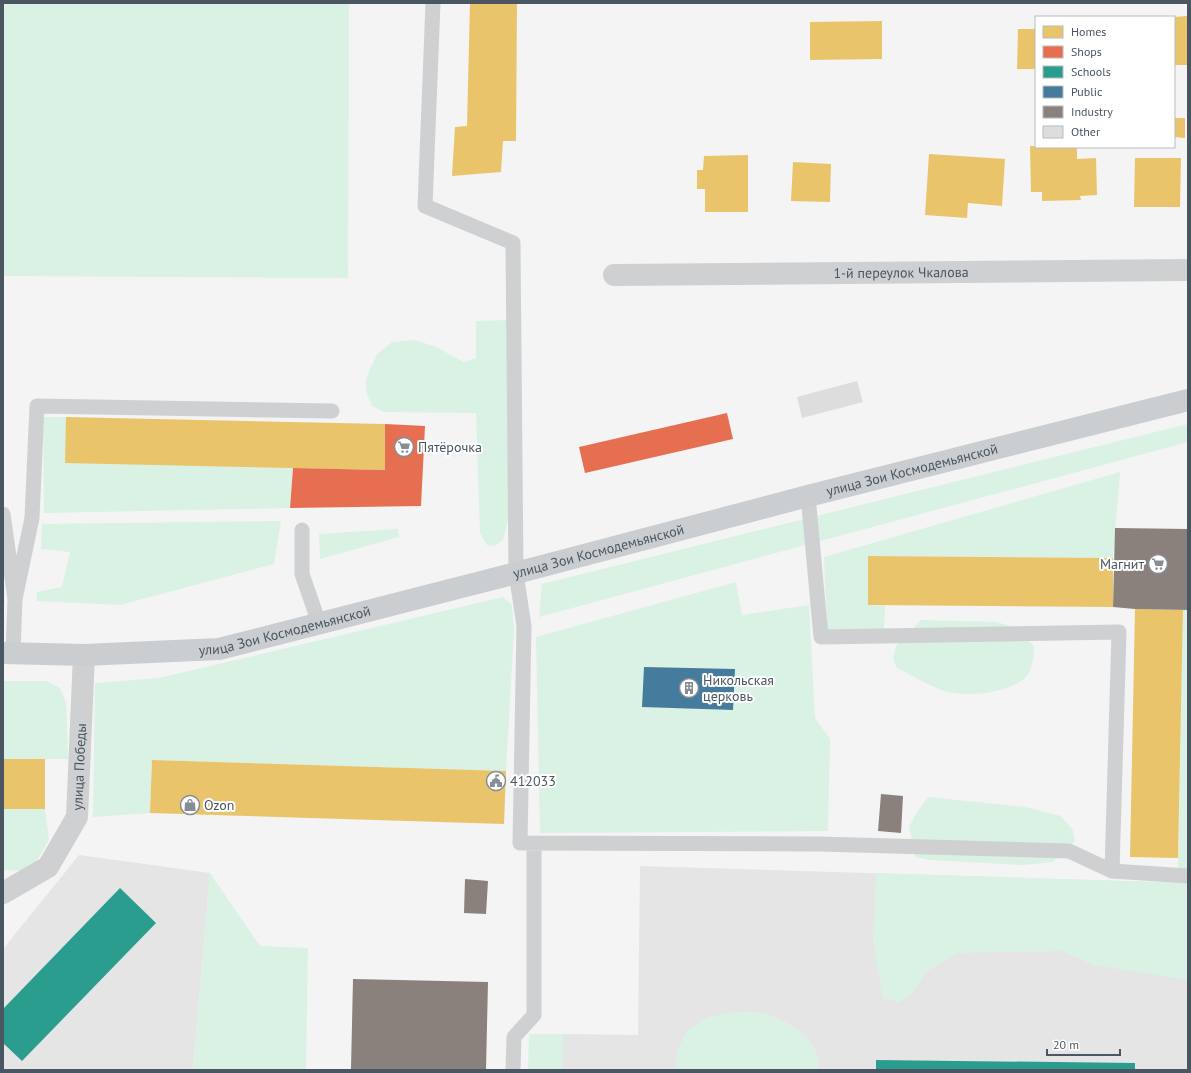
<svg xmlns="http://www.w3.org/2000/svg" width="1191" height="1073" viewBox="0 0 1191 1073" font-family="'PT Sans',sans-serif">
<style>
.education{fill:#e6e5e6}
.green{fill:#d9f2e3}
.homes{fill:#e9c46a}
.shops{fill:#e76f51}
.schools{fill:#2a9d8f}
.public{fill:#457b9d}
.industry{fill:#8a817c}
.building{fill:#ddddde}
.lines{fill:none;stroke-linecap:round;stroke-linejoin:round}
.lane{stroke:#ced0d2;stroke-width:15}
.street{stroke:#ced0d2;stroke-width:22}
.primary{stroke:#caced1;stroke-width:22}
.labels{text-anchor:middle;stroke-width:4;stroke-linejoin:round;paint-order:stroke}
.street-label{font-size:14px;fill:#4a5661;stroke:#fff}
.poi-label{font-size:14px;fill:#4a5661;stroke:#fff;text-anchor:start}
</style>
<rect width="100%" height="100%" fill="#f4f4f4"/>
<!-- education -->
<path class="education" d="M79,855L210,873L193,1070H3V949Z
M640,866L1188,883V1070H563V1034L638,1035Z"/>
<!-- green -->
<path class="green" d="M3,3H349L348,278L3,276Z
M508,320L510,512L503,540L495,546L487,545L480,533L476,413L384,412L372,406L367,394L366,381L370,369L377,354L392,342L415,340L436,347L464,362L476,358V321Z
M43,417H66L293,468L290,508L44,513Z
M1188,424V442L539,617L542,584Z
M1120,472L1113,558L869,556L868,605L885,606L884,629L827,630L824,557Z
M281,521L274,564L120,605L37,601V592L62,587L70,552L41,549L42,524Z
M398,529L399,537L320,559L319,534Z
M736,582L742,615L809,605L815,718L830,739L828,831L540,833L536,637Z
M503,597L512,605L514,629L506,771L152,760L150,813L93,817L95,683L159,678Z
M1183,610H1188V872H1178Z
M921,620L996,622L1011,626L1034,646C1034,655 1032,672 1025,678C1008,693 966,698 944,691C929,686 911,675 897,668L893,659L896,646Z
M3,681H47L60,688L66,702L68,759H3Z
M928,797L1025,807L1061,816L1073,830L1075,841L1053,862L1023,865L929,860L915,857L909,827L917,812Z
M3,809H45L49,840L31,871L3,870Z
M210,873L260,946L308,948L306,1070H193Z
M876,873L1188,883V980L1093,965L1062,951L958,953L927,971L913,992L899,1003L883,997L873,942Z
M734,1012C742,1013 753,1011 762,1013C783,1018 813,1035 818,1058C819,1061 818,1066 818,1070H676L677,1050L689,1029L709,1017Z
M529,1034H563V1070H528Z"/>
<!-- homes -->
<path class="homes" d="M470,3H517L516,141H503L501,172L452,176L455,127L467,126Z
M1187,16V65H1174V17Z
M882,21V59L810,60V22Z
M1018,29H1036V69H1017Z
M1174,118H1185V138L1174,137Z
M1030,146L1077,147V159L1096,158L1097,195L1080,196L1081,200L1042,201V192H1031Z
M929,154L1005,159L1002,206L968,203L967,218L925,215Z
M748,155V212H705V189H697V170H703L704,156Z
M1135,158H1181L1180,207H1134Z
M793,162L831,164L830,202L791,201Z
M66,417L385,424V470L65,463Z
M868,556L1113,558V607L868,605Z
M1135,609L1183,610L1178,858L1130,857Z
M3,759H45V809H3Z
M152,760L506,771L504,824L150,813Z"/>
<!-- shops -->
<path class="shops" d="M727,413L733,439L585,473L579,447Z
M385,424L425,426L421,506L290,508L293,468L385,470Z"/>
<!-- schools -->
<path class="schools" d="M120,888L156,923L22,1061L3,1043V1009Z
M876,1060L1135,1063V1070H876Z"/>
<!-- public -->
<path class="public" d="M644,667L735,669L733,710L642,707Z"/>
<!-- industry -->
<path class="industry" d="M1115,528L1188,529V610L1135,609L1113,607Z
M881,794L903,796L901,833L878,831Z
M465,879L488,881L486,914L464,913Z
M353,979L488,982L486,1070L351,1069Z"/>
<!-- building -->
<path class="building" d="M857,381L863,402L802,418L797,397Z"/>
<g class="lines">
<!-- lane -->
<path class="lane" d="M433,3L425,206L513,243L516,573L524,626L520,843L819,844L1069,851L1112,871L1188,876
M808,496L821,637L1119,632L1112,871
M3,514L15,599L13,653
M302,530V574L319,623
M15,599L32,518L37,406L332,411
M513,1070L514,1037L534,1015V843"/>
<!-- street -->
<g class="street">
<path id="s1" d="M614,275L1188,270"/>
<path id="s2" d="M3,893L48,867L77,817L84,655"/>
</g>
<!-- primary -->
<path class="primary" id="s3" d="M3,653L84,655L219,649L516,573L808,496L1188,400"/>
</g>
<!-- icons -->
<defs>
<g id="supermarket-ring" transform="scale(1)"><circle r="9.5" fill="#fff" stroke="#868d94" stroke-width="1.5"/><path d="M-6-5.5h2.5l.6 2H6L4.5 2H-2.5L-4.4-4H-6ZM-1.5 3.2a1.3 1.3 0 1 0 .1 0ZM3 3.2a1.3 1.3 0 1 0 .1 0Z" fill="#868d94"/></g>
<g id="building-ring" transform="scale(1)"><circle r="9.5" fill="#fff" stroke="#868d94" stroke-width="1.5"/><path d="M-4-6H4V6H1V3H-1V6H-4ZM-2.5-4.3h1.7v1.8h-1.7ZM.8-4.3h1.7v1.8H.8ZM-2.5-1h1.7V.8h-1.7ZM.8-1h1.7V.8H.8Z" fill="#868d94"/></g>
<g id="civic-ring" transform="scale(1)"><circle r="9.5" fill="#fff" stroke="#868d94" stroke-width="1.5"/><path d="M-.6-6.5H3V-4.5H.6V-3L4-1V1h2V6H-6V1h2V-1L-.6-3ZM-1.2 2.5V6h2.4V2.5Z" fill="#868d94"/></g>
<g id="shop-ring" transform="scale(1)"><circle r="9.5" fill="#fff" stroke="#868d94" stroke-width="1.5"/><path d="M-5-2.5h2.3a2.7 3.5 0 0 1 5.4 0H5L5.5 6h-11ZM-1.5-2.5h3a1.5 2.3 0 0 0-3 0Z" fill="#868d94"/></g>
</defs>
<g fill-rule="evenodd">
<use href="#supermarket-ring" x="404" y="447"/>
<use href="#supermarket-ring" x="1158" y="564"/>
<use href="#building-ring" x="689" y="688"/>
<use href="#civic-ring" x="496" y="781"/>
<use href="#shop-ring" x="190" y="805"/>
</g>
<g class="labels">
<!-- street labels -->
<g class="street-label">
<text dy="5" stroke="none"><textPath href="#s1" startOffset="287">1-й переулок Чкалова</textPath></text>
<text dy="5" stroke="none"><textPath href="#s3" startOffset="932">улица Зои Космодемьянской</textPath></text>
<text dy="5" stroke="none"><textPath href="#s3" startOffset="608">улица Зои Космодемьянской</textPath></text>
<text dy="5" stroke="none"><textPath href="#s3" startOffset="284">улица Зои Космодемьянской</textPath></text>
<text dy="5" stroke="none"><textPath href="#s2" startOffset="160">улица Победы</textPath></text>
</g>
<!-- poi labels -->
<g class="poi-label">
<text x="418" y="452">Пятёрочка</text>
<text x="1144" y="569" text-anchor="end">Магнит</text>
<text x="703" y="685">Никольская<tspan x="703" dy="16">церковь</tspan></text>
<text x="510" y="786">412033</text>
<text x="204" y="810">Ozon</text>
</g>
</g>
<!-- border -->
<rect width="1191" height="1073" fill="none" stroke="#4a5661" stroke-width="8"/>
<!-- legend -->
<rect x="1035" y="16" width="140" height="132" fill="#ffffff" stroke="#b7bbc0"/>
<rect x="1043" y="26" width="20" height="12" fill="#e9c46a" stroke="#b7bbc0"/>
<text x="1071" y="36" font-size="12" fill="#4a5661">Homes</text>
<rect x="1043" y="46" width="20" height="12" fill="#e76f51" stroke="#b7bbc0"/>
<text x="1071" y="56" font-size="12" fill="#4a5661">Shops</text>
<rect x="1043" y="66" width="20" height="12" fill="#2a9d8f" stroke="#b7bbc0"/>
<text x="1071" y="76" font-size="12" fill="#4a5661">Schools</text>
<rect x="1043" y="86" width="20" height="12" fill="#457b9d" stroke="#b7bbc0"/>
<text x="1071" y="96" font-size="12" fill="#4a5661">Public</text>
<rect x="1043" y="106" width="20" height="12" fill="#8a817c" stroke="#b7bbc0"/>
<text x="1071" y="116" font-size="12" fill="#4a5661">Industry</text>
<rect x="1043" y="126" width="20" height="12" fill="#ddddde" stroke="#b7bbc0"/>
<text x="1071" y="136" font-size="12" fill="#4a5661">Other</text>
<!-- scale -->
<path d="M1047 1049v6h73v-6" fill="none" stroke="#4a5661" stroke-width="2"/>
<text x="1053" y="1049" font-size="12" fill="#4a5661" stroke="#ffffff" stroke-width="3" paint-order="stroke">20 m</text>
</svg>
